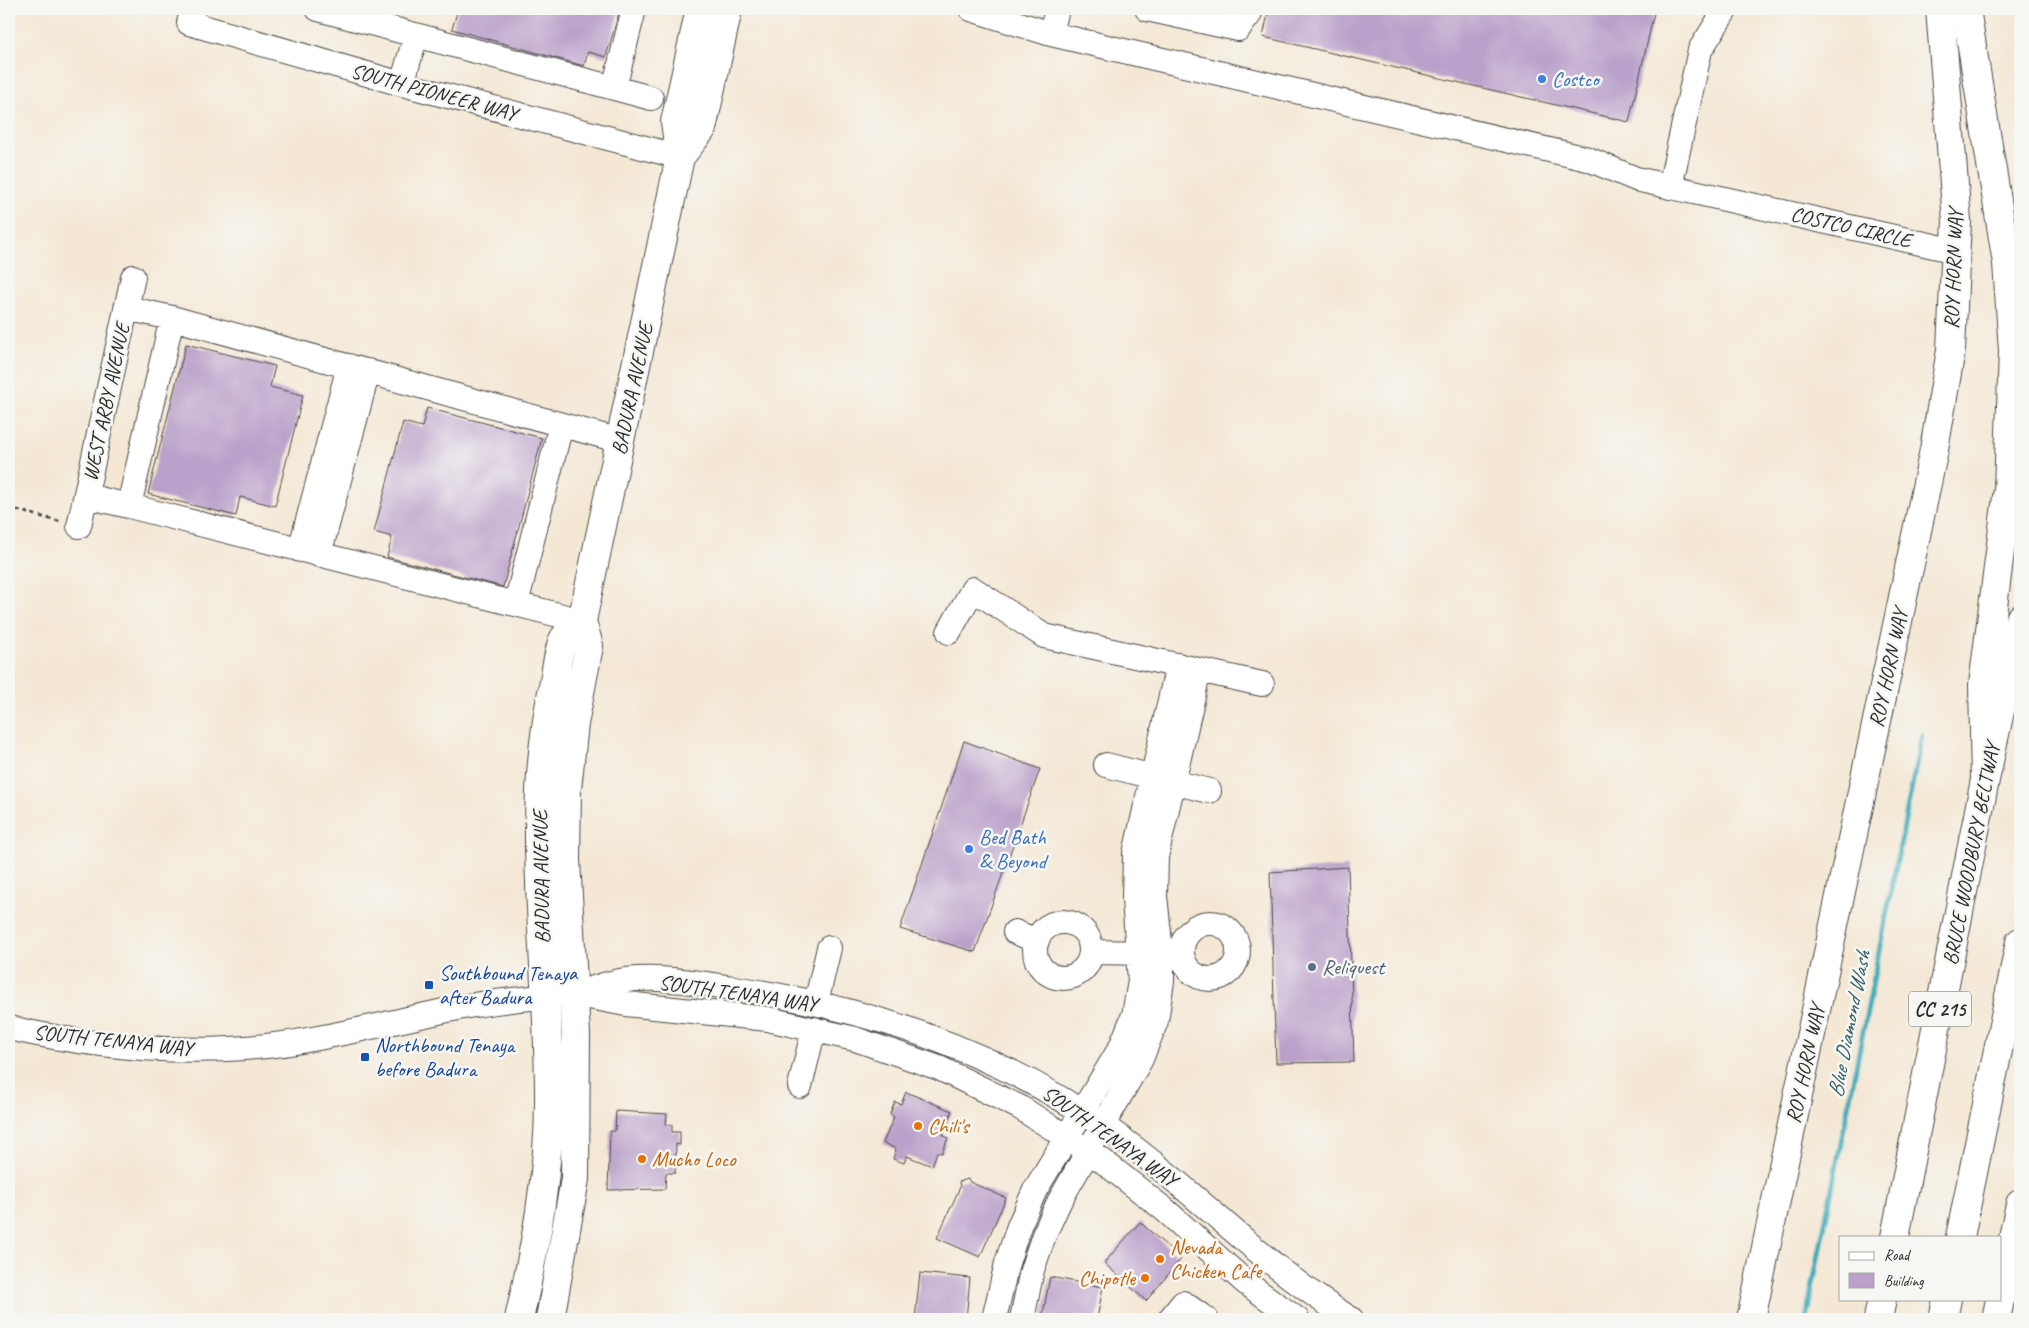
<svg xmlns="http://www.w3.org/2000/svg" width="2029" height="1328" viewBox="0 0 2029 1328" font-family="Caveat,sans-serif">
<style>
.lines{fill:none;stroke-linecap:round;stroke-linejoin:round}
.stream{stroke:#3dabba;stroke-width:5}
.building{fill:#baa0ca}
.minor-casing{stroke:#494744;stroke-width:26}
.major-casing{stroke:#494744;stroke-width:30}
.highway-casing{stroke:#494744;stroke-width:30}
.path{stroke:#494744;stroke-width:3;stroke-dasharray:4 4;stroke-linecap:butt}
.minor{stroke:#fff;stroke-width:24}
.major{stroke:#fff;stroke-width:28}
.highway{stroke:#fff;stroke-width:28}
.shop-dot{fill:#3f7fe0;stroke:#f6f6f2;stroke-width:2}
.service-dot{fill:#5c6f8a;stroke:#f6f6f2;stroke-width:2}
.transit-dot{fill:#1a4fb4;stroke:#f6f6f2;stroke-width:2}
.food-dot{fill:#e8710a;stroke:#f6f6f2;stroke-width:2}
.labels{text-anchor:middle;stroke-width:5;stroke-linejoin:round;paint-order:stroke}
.shield{fill:#f6f6f2;stroke:#686867;stroke-width:1}
.shield-label{font-size:20px;font-weight:bold;fill:#2b2b2b}
.shop-label{font-size:21px;fill:#366cbe;stroke:#f6f6f2;text-anchor:start}
.street-label{font-size:21px;fill:#2b2b2b;stroke:#f6f6f2}
.service-label{font-size:21px;fill:#4e5e75;stroke:#f6f6f2;text-anchor:start}
.transit-label{font-size:21px;fill:#164399;stroke:#f6f6f2;text-anchor:start}
.food-label{font-size:21px;fill:#c56008;stroke:#f6f6f2;text-anchor:start}
.water-label{font-size:22px;font-style:italic;fill:#325e64;stroke:#f6f6f2}
</style>
<rect width="100%" height="100%" fill="#f6f6f2"/>
<filter id="ink" filterUnits="userSpaceOnUse"><feTurbulence type="fractalNoise" baseFrequency=".02" numOctaves="2"/><feDisplacementMap in="SourceGraphic" scale="10" xChannelSelector="R" yChannelSelector="G"/><feConvolveMatrix kernelMatrix="1 2 1 2 8 2 1 2 1" color-interpolation-filters="sRGB"/></filter>
<filter id="wash" filterUnits="userSpaceOnUse"><feTurbulence type="fractalNoise" baseFrequency=".0096" numOctaves="4" result="noise"/><feDisplacementMap in="SourceGraphic" scale="20" xChannelSelector="R" yChannelSelector="G"/><feGaussianBlur stdDeviation="1.12" result="paint"/><feColorMatrix in="noise" values="0 0 0 0 0 0 0 0 0 0 0 0 0 0 0 0 0 1.4 0 .05"/><feComposite in="paint" operator="in"/></filter>
<g filter="url(#wash)">
<rect width="100%" height="100%" fill="#f4e8d5"/>
<g class="lines">
<!-- stream -->
<path class="stream" d="M1806,1319L1922,735"/>
</g>
<g id="blocks">
<!-- building -->
<path class="building" d="M458,9H620L606,57L588,52L584,66L452,29Z
M1269,9H1655L1629,122L1263,37Z
M186,344L275,366L270,387L303,395L275,506L240,497L236,516L148,494Z
M427,408L542,438L503,587L387,557L392,537L374,532L403,422L422,427Z
M964,741L1040,769L975,952L900,929Z
M1348,867L1354,1062L1276,1063L1270,872Z
M906,1092L952,1111L943,1135L948,1138L942,1153L937,1152L932,1166L907,1156L904,1163L893,1159L896,1149L883,1143L894,1117L890,1114L895,1102L901,1104Z
M616,1111L667,1114L666,1125H672V1132H680V1145L676,1144L675,1173H666L665,1189L608,1190L610,1131H615Z
M968,1179L970,1182L1006,1198L980,1257L937,1238L960,1187L959,1182Z
M1140,1222L1181,1259L1146,1301L1104,1263Z
M920,1273L970,1278L966,1319H915Z
M1050,1277L1103,1287L1097,1319H1042Z"/>
</g>
</g>
<g filter="url(#ink)">
<use href="#blocks" fill-opacity="0" stroke="#494744" stroke-width="1"/>
<g class="lines">
<!-- minor casing -->
<g class="minor-casing">
<path id="minor" d="M193,9L189,23L402,84L680,157
M318,9L614,88L634,9
M971,9L1051,34L1588,159L1636,179L1956,251
M1147,9L1238,29L1249,15L1251,9
M1051,34L1057,9
M402,84L416,35
M614,88L651,98
M1670,187L1700,50L1726,9
M126,308L172,318
M86,496L129,506
M79,526L133,277
M300,550L349,366
M319,555L368,371
M516,604L561,425
M582,621L129,506L172,318L621,441
M949,632L973,589L1044,636L1262,684
M1106,765L1209,791
M1035 950a28 28 0 1 1 56 0a28 28 0 1 1-56 0Z
M1182 951a28 28 0 1 1 56 0a28 28 0 1 1-56 0Z
M1015,932L1037,941
M1091,952L1153,953
M579,995L626,1004L768,1019L855,1039L939,1068L1019,1107L1095,1155L1165,1210L1246,1283L1297,1319
M816,1003L829,948
M9,1028C98,1048 193,1056 283,1044C346,1035 406,1018 468,1006C502,1000 536,998 569,994C588,992 607,982 626,980C661,976 699,983 734,988C869,1008 999,1052 1111,1131C1194,1189 1264,1267 1351,1319
M800,1086L814,1029
M994,1319L1007,1263L1019,1226L1035,1190L1121,1047L1134,1015L1140,981L1134,899L1135,854L1178,665
M1022,1319L1032,1270L1044,1235L1059,1202L1141,1059L1156,1021L1162,981V961L1155,896L1156,857L1199,670
M1170,1319L1183,1303L1206,1319"/>
</g>
<!-- major casing -->
<g class="major-casing">
<path id="major" d="M680,157L702,129L728,9
M519,1319C535,1248 549,1175 549,1102C550,965 524,828 552,692C555,679 558,649 563,640C566,633 576,626 582,621
M550,1319L575,1179L576,1035L566,860L567,789L574,724L589,646L582,621L680,157L675,122L700,9
M1751,1319L1934,450L1951,350L1957,221L1940,9
M1996,1319L2020,1204"/>
</g>
<!-- highway casing -->
<g class="highway-casing">
<path id="highway" d="M1966,9L2007,263L2013,351L2008,489L1983,685L1985,780
M1895,1237L1985,780L2020,619
M1960,1237L2020,942
M1878,1319L1882,1299
M1943,1319L1947,1299"/>
</g>
<!-- path -->
<path class="path" d="M9,508L62,522"/>
<!-- minor -->
<use href="#minor" class="minor"/>
<!-- major -->
<use href="#major" class="major"/>
<!-- highway -->
<use href="#highway" class="highway"/>
</g>
</g>
<!-- markers -->
<g class="shop-dot">
<circle cx="1542" cy="79" r="5"/>
<circle cx="969" cy="849" r="5"/>
</g>
<circle class="service-dot" cx="1312" cy="967" r="5"/>
<g class="transit-dot">
<rect x="424" y="980" width="10" height="10" rx="2.5"/>
<rect x="360" y="1052" width="10" height="10" rx="2.5"/>
</g>
<g class="food-dot">
<circle cx="918" cy="1126" r="5"/>
<circle cx="642" cy="1159" r="5"/>
<circle cx="1160" cy="1259" r="5"/>
<circle cx="1145" cy="1278" r="5"/>
</g>
<g class="labels">
<!-- shield labels -->
<rect class="shield" x="1909" y="991.5" width="62" height="35" rx="4"/>
<g class="shield-label">
<text x="1940" y="1016">CC 215</text>
</g>
<!-- shop labels -->
<g class="shop-label">
<text x="1552" y="86">Costco</text>
<text x="979" y="844">Bed Bath<tspan x="979" dy="24">&amp; Beyond</tspan></text>
</g>
<!-- street labels -->
<g class="street-label">
<text transform="translate(434 92) rotate(15)" y="7">SOUTH PIONEER WAY</text>
<text transform="translate(1851 227) rotate(13)" y="7">COSTCO CIRCLE</text>
<text transform="translate(1953 269) rotate(-88)" y="7">ROY HORN WAY</text>
<text transform="translate(632 389) rotate(-78)" y="7">BADURA AVENUE</text>
<text transform="translate(106 402) rotate(-78)" y="7">WEST ARBY AVENUE</text>
<text transform="translate(1888 668) rotate(-78)" y="7">ROY HORN WAY</text>
<text transform="translate(1971 854) rotate(-79)" y="7">BRUCE WOODBURY BELTWAY</text>
<text transform="translate(541 877) rotate(-91)" y="7">BADURA AVENUE</text>
<text transform="translate(738 993) rotate(8)" y="7">SOUTH TENAYA WAY</text>
<text transform="translate(113 1040) rotate(6)" y="7">SOUTH TENAYA WAY</text>
<text transform="translate(1805 1064) rotate(-78)" y="7">ROY HORN WAY</text>
<text transform="translate(1110 1136) rotate(35)" y="7">SOUTH TENAYA WAY</text>
</g>
<!-- service labels -->
<g class="service-label">
<text x="1322" y="974">Reliquest</text>
</g>
<!-- transit labels -->
<g class="transit-label">
<text x="439" y="980">Southbound Tenaya<tspan x="439" dy="24">after Badura</tspan></text>
<text x="375" y="1052">Northbound Tenaya<tspan x="375" dy="24">before Badura</tspan></text>
</g>
<!-- food labels -->
<g class="food-label">
<text x="928" y="1133">Chili's</text>
<text x="652" y="1166">Mucho Loco</text>
<text x="1170" y="1254">Nevada<tspan x="1170" dy="24">Chicken Cafe</tspan></text>
<text x="1135" y="1285" text-anchor="end">Chipotle</text>
</g>
<!-- water labels -->
<g class="water-label">
<text transform="translate(1848 1024) rotate(-79)" y="8">Blue Diamond Wash</text>
</g>
</g>
<!-- margin -->
<rect width="2029" height="1328" fill="none" stroke="#f6f6f2" stroke-width="30"/>
<!-- legend -->
<rect x="1839" y="1236" width="162" height="65" fill="#f6f6f2" stroke="#a5a5a2"/>
<rect x="1849" y="1252" width="25" height="8" fill="#ffffff" stroke="#a5a5a2"/>
<text x="1884" y="1260" font-size="15" fill="#2b2b2b">Road</text>
<rect x="1849" y="1273" width="25" height="15" fill="#baa0ca" stroke="#a5a5a2"/>
<text x="1884" y="1286" font-size="15" fill="#2b2b2b">Building</text>
</svg>
